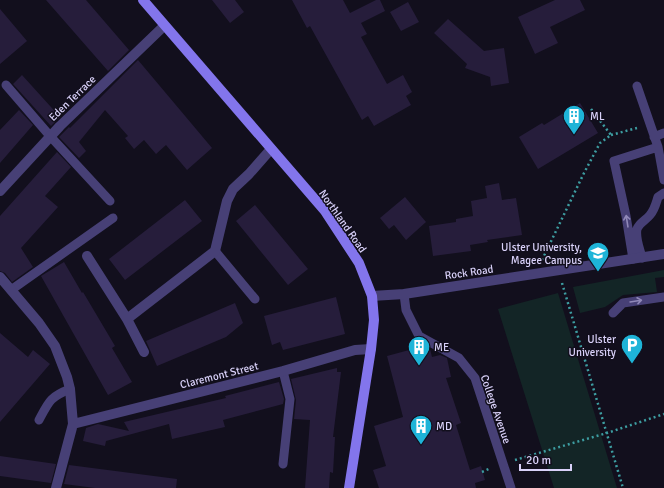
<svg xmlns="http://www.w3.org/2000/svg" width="664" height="488" viewBox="0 0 664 488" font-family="Signika,sans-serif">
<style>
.green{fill:#132526}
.building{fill:#261d3b}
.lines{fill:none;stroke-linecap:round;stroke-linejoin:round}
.path{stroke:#3d9da1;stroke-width:2.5;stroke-dasharray:2 3;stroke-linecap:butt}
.service{stroke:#474076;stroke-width:9}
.minor{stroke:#474076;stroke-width:10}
.secondary{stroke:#8375ec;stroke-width:10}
.oneway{stroke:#9088b8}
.labels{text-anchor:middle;stroke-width:3;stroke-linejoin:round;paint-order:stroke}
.street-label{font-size:11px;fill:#d9d1f9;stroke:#120f1d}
.poi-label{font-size:11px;fill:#d9d1f9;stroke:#120f1d;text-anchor:start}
</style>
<rect width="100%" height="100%" fill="#120f1d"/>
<!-- green -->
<path class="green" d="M664,270V277L655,278L657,292L623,295L605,307L580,313L573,287Z
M558,293L617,488H554L498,309Z"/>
<!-- building -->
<path class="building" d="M46,0H86L129,50L108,71Z
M212,0H235L244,12L230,23Z
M292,0H343L350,13L376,0H380L385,11L361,23L367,34L361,37L387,84L403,75L412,92L406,96L411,105L374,126L368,116L362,120L310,26L307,28Z
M555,0H580L585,10L550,27L558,43L535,54L518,17Z
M408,2L419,22L401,31L390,12Z
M0,9L27,41L0,64Z
M448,19L484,51L504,48L509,83L491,86L490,77L465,68L467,64L434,33Z
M138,60L212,148L187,170L166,145L156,154L144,140L134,149L125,138L128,136L105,110L79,142L86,151L79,158L59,137L69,127L70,128Z
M22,75L60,117L51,126L13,84Z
M580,103L598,133L538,169L519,137L542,123L544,125Z
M19,110L33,125L0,163V130Z
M57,152L71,167L45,196L58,207L21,248L33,267L12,282L5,273L0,271V216Z
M499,183L502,200L516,198L522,235L487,240L488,242L470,245L471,251L433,256L429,226L456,222V219L473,216L471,201L487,198L485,186Z
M405,197L426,222L406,240L394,225L389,229L380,218Z
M185,200L202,221L125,280L109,259Z
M255,205L308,269L288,285L236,221Z
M64,262L82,293L83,292L115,346L112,348L132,382L108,395L41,276Z
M336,297L345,334L283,350L280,342L272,345L264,316Z
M235,303L243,323L226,337L157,366L146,341Z
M0,333L28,357L33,350L50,364L0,422Z
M424,346L430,349L432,357L440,355L447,358L451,377L446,378L461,423L456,425L470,470L481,466L485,480L475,483L476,488H379L373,470L386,466L374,426L403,417L387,356Z
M337,368V372H341L333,437H335L333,473L330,472L329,488H305L310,420L294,419L296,400L291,379Z
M279,382L284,399L283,404L223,420L225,427L172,439L169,424L106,441L105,446L83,441L86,428L98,424L129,431L124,422L226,398L225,396Z
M0,456L56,464L51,483L0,476Z
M69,465L177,479L176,488H95L64,484Z"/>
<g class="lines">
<!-- path -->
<path class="path" d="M611,135L637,128
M542,260L584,173L600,143L611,135L591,109
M562,283L623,488
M515,460L607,433L664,414
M482,472L491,468"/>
<!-- service -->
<path class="service" d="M6,85L50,136L110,201
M637,86L658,147L664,180
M654,137L664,133
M215,251L255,299
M642,258C640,249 635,238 637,229C639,223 646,220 650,215C655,209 656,203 658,197L664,193
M633,259L626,216L614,161L658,147
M11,290L113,218
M404,294L406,310L419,336L459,358L475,378L511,488
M613,313L623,303L664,297
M39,420C49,401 50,397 70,389
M283,464L290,399L283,371"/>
<!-- minor -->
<path class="minor" d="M0,191L60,126L164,26
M87,256L127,319L144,352
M0,277L39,323L55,346L67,377L70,389L73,424L56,488
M372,296L404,294L664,254
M127,319L215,251L227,201L233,189L249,174L271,149
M73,424L283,371L355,350L371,349"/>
<!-- secondary -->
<path class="secondary" d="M143,0L325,211L359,263L372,296L374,320L371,349L349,488"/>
</g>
<!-- one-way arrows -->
<defs><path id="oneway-shaft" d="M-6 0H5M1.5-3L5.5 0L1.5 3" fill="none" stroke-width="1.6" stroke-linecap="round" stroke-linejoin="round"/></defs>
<g class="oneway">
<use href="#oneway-shaft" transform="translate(627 221) rotate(-99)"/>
<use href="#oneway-shaft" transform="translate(636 301) rotate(-9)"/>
</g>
<!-- icons -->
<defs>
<g id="building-pin" transform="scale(1.15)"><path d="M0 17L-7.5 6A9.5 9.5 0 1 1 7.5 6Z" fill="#1eb4d8" stroke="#120f1d"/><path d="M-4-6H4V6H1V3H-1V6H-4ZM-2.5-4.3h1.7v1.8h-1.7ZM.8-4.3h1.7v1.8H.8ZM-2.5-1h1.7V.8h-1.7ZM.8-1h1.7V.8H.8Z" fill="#fff"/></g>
<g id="university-pin" transform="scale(1.15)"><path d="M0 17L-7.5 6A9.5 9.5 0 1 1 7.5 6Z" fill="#1eb4d8" stroke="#120f1d"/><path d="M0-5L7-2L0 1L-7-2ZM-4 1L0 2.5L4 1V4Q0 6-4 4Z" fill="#fff"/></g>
<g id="parking-pin" transform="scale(1.15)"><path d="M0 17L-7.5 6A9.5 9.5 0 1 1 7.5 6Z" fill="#1eb4d8" stroke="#120f1d"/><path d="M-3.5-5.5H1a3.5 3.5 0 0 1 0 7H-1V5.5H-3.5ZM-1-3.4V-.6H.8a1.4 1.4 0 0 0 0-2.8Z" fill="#fff"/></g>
</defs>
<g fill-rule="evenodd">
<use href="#building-pin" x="574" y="116"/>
<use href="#university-pin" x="598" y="253"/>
<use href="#parking-pin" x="632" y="345"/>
<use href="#building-pin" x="419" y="347"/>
<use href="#building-pin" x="421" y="426"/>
</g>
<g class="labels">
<!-- street labels -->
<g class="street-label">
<text transform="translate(72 98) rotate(-44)" y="4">Eden Terrace</text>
<text transform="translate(343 221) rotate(55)" y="4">Northland Road</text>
<text transform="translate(469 272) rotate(-8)" y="4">Rock Road</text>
<text transform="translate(219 375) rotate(-14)" y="4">Claremont Street</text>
<text transform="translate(496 409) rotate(71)" y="4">College Avenue</text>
</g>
<!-- poi labels -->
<g class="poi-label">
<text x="590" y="120">ML</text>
<text x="582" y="251" text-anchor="end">Ulster University,<tspan x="582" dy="13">Magee Campus</tspan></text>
<text x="616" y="343" text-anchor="end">Ulster<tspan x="616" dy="13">University</tspan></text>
<text x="434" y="351">ME</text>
<text x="436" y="430">MD</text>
</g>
</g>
<!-- scale -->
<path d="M520 464v6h51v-6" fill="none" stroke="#d9d1f9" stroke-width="2"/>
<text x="526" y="464" font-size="12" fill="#d9d1f9" stroke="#120f1d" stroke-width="3" paint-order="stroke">20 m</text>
</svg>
